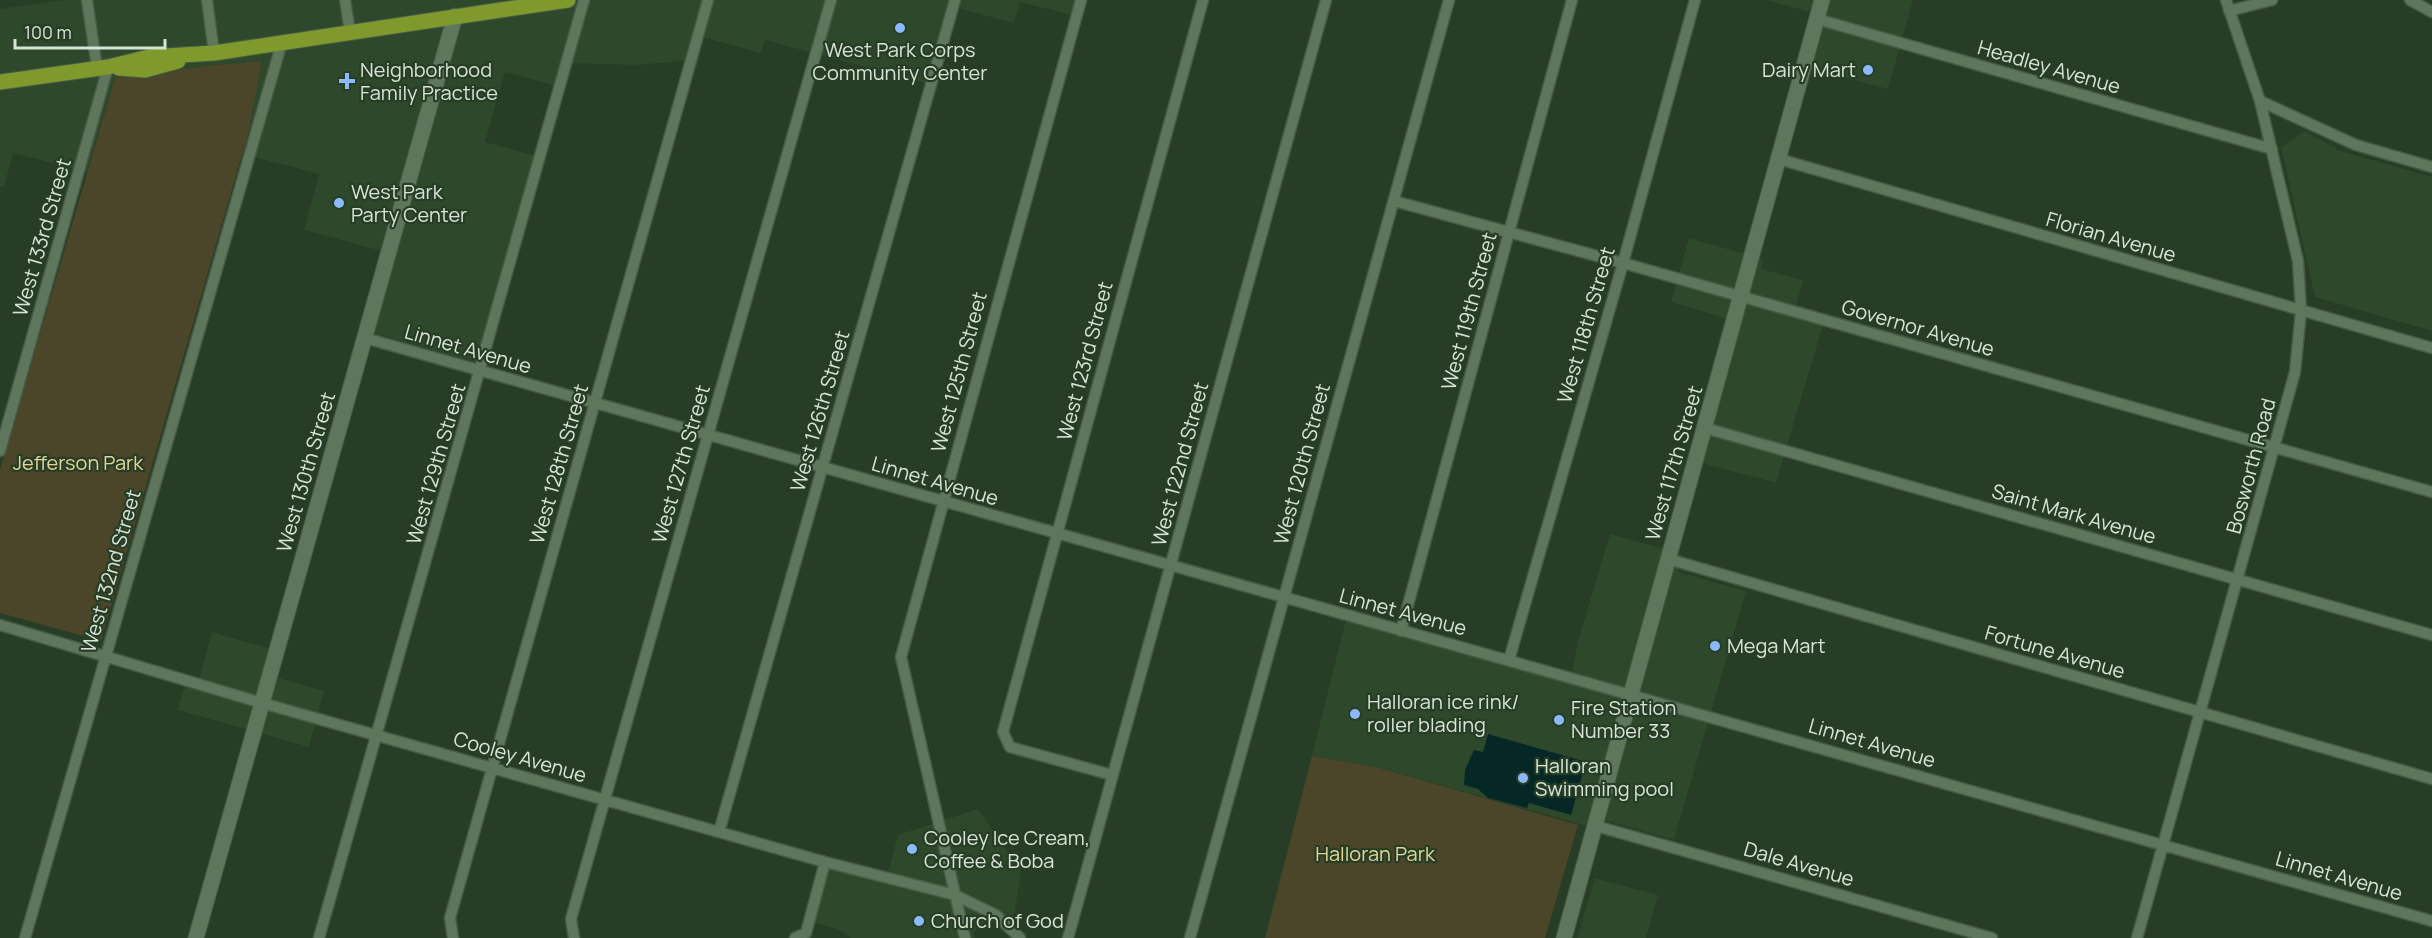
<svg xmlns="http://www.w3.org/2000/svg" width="2432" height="938" viewBox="0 0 2432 938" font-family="Manrope,sans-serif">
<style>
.built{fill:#2d482b}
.green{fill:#4b452a}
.water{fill:#052826}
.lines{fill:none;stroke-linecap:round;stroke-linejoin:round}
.street-casing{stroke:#475a45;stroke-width:13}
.secondary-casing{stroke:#475a45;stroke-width:17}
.primary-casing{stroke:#475a45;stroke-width:17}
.street{stroke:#5e765c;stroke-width:10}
.secondary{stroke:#5e765c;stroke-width:15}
.primary{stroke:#80992c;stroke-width:15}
.poi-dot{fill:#8bbafc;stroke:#273d25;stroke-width:2}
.labels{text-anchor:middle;stroke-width:4.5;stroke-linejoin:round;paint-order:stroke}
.poi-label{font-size:20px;fill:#d6e4d5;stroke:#273d25;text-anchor:start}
.street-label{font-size:20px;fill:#d6e4d5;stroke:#273d25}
.park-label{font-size:20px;fill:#e1d498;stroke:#273d25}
</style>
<rect width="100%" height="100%" fill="#273d25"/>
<!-- built -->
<path class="built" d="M63,0H1084L1079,17L1020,2L1014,23L957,8L935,86L765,40L761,53L702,37L695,60L636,65L568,63L561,87L505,72L485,142L536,156L478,363L371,332L393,254L304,230L319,174L242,154L262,61L213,65L115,78L87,172L13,153L4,187H0V9Z
M1766,0H1913L1888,89L1807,68L1821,15Z
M2305,131L2341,151L2432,177V331L2315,297L2281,147Z
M1689,238L1763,259L1761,269L1803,280L1796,306L1826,315L1776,483L1687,459L1725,318L1671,302Z
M1610,534L1682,554L1678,572L1746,591L1674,840L1590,816L1587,826L1376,767L1312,756L1348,611L1572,672L1578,641Z
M212,632L282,652L275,677L324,691L309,747L178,710L187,676L199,679Z
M978,809L1021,871L1015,911L1005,929L990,920L974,932L975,938H851L838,929L815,923L832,858L888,873L898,835Z
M1595,878L1658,895L1646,938H1577Z"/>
<!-- green -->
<path class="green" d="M262,61L248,134L101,641L0,613V470L115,78L213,65Z
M1312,756L1376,767L1578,825L1545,938H1265Z"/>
<!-- water -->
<path class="water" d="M1488,734L1586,762L1571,815L1529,803L1527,808L1488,798L1478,789L1464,785L1465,770L1474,750L1483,752Z"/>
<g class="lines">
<!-- street casing -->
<g class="street-casing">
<path id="street" d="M87,0L97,68
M207,0L214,53
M345,0L350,32
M2410,0L2432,12
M2229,11L2272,0
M1817,19L2272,149
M2260,101L2356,145L2432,167
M1779,159L2432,348
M1394,201L1623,263L2432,492
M365,338L2432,921
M1705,428L2432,635
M0,451L108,67
M1668,559L2432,779
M0,625L262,703L825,862L955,895L996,915L1020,938
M1401,631L1572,0
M1509,660L1623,263L1695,0
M1112,775L1010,747L1003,732L1203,0
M1596,826L1992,938
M719,832L955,0
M25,938L282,42
M319,938L584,0
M453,938L450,918L708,0
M574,938L571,919L831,0
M795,938L806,933L825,862
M965,938L901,657L1081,0
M1068,938L1326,0
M1190,938L1449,0
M2137,938L2295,372L2301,311L2298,261L2260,101L2226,0"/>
</g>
<!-- secondary casing -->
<g class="secondary-casing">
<path id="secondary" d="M196,938L455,16
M1564,938L1822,0"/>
</g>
<!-- primary casing -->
<g class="primary-casing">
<path id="primary" d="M119,68L145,70L178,61
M0,82L108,67L149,57L214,53L568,0"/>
</g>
<!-- street -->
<use href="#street" class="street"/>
<!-- secondary -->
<use href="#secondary" class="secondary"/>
<!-- primary -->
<use href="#primary" class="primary"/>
</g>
<!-- markers -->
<g class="poi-dot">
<circle cx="900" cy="28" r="6"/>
<circle cx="1868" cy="70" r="6"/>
<path d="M344 72h6v6h6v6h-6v6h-6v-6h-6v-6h6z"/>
<circle cx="339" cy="203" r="6"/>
<circle cx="1715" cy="646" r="6"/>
<circle cx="1355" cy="714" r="6"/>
<circle cx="1559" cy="720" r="6"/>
<circle cx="1523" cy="778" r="6"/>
<circle cx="912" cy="849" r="6"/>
<circle cx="919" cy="921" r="6"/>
</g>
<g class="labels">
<!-- poi labels -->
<g class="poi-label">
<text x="900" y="57" text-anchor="middle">West Park Corps<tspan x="900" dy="23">Community Center</tspan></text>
<text x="360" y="77">Neighborhood<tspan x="360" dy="23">Family Practice</tspan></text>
<text x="1856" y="77" text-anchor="end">Dairy Mart</text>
<text x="351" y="199">West Park<tspan x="351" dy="23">Party Center</tspan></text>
<text x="1727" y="653">Mega Mart</text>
<text x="1367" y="709">Halloran ice rink/<tspan x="1367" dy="23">roller blading</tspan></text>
<text x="1571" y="715">Fire Station<tspan x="1571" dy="23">Number 33</tspan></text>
<text x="1535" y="773">Halloran<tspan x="1535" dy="23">Swimming pool</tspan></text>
<text x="924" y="845">Cooley Ice Cream,<tspan x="924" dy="23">Coffee &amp; Boba</tspan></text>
<text x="931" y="928">Church of God</text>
</g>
<!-- street labels -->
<g class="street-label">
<text transform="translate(2049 67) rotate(16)" y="7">Headley Avenue</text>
<text transform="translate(42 237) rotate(-74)" y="7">West 133rd Street</text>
<text transform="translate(2111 237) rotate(16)" y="7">Florian Avenue</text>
<text transform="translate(1469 311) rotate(-75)" y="7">West 119th Street</text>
<text transform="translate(1586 325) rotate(-74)" y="7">West 118th Street</text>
<text transform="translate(1918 328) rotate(16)" y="7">Governor Avenue</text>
<text transform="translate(468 349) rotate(16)" y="7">Linnet Avenue</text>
<text transform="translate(1085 361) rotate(-75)" y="7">West 123rd Street</text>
<text transform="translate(959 372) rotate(-75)" y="7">West 125th Street</text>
<text transform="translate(820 411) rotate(-74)" y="7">West 126th Street</text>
<text transform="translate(1674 463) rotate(-74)" y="7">West 117th Street</text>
<text transform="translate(436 464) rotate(-74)" y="7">West 129th Street</text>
<text transform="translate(559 464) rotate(-74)" y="7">West 128th Street</text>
<text transform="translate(681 464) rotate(-74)" y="7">West 127th Street</text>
<text transform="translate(1180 464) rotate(-75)" y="7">West 122nd Street</text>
<text transform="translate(1302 464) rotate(-75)" y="7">West 120th Street</text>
<text transform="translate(2251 466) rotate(-75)" y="7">Bosworth Road</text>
<text transform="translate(306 472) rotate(-74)" y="7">West 130th Street</text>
<text transform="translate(935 481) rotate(16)" y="7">Linnet Avenue</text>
<text transform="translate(2074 514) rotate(16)" y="7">Saint Mark Avenue</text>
<text transform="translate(111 571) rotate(-74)" y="7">West 132nd Street</text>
<text transform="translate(1403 612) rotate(15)" y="7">Linnet Avenue</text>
<text transform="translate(2055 652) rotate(16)" y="7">Fortune Avenue</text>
<text transform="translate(1872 743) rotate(16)" y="7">Linnet Avenue</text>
<text transform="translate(520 757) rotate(16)" y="7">Cooley Avenue</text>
<text transform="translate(1799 864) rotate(16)" y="7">Dale Avenue</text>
<text transform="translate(2339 876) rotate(16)" y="7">Linnet Avenue</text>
</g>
<!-- park labels -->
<g class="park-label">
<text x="78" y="470">Jefferson Park</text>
<text x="1375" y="861">Halloran Park</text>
</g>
</g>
<!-- scale -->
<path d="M15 39v9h150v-9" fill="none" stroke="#d6e4d5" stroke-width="3"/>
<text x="24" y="39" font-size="18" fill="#d6e4d5" stroke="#273d25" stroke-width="4.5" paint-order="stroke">100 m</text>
</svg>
